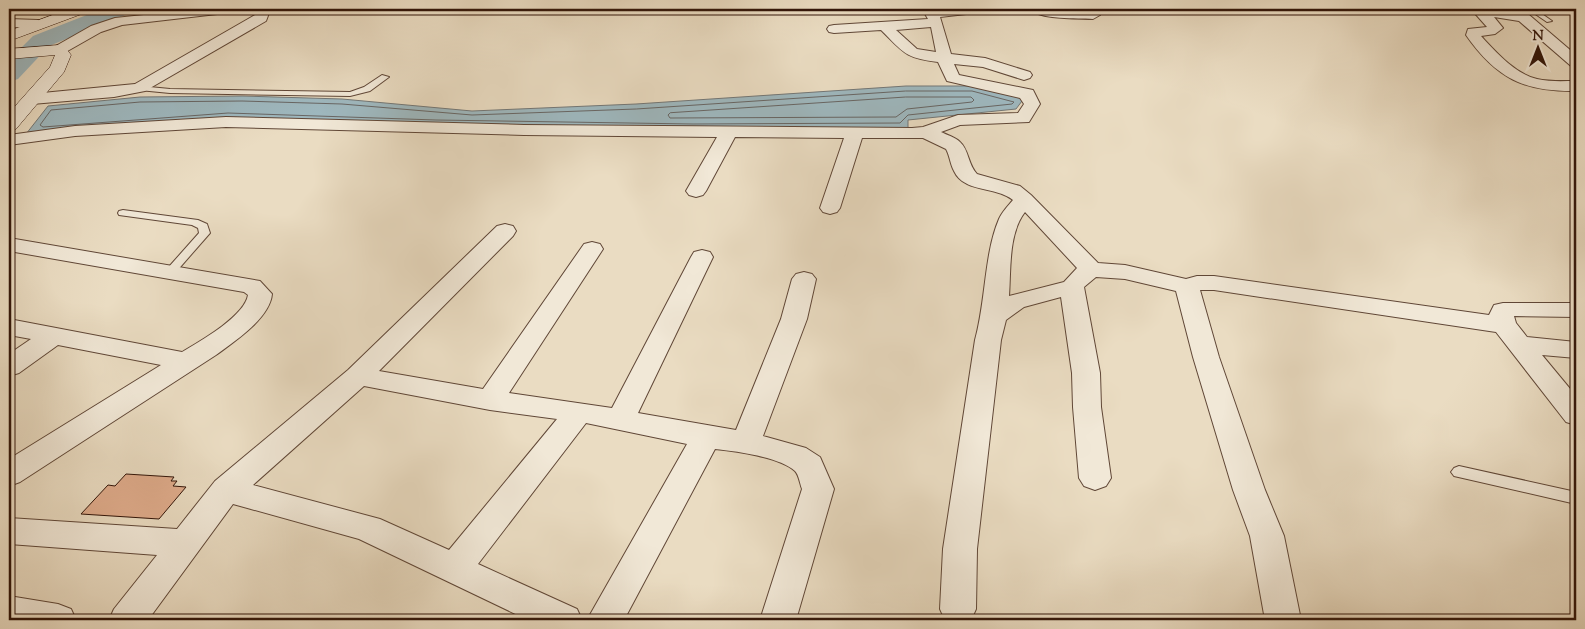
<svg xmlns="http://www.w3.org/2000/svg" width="1585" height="629" viewBox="0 0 1585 629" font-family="'Sorts Mill Goudy',serif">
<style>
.water{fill:#9eb8bf;stroke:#737776}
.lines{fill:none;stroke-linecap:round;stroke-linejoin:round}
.shore{stroke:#686664;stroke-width:1}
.river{fill:#9eb8bf;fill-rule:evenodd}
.building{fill:#dfac8c;stroke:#321509}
.lane-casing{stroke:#604737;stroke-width:2}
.street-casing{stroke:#604737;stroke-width:2}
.secondary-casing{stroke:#321509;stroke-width:1}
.lane{fill:#f1e8d7;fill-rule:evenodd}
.street{fill:#f1e8d7;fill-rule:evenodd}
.secondary{fill:#f1e8d7;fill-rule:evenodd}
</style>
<rect width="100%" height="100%" fill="#eadcc2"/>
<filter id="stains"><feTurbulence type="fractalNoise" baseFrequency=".004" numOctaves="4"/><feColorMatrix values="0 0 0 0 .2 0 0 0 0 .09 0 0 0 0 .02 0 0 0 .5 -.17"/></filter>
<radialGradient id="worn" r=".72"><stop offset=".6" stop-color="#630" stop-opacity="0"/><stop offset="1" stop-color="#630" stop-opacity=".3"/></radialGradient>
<!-- water -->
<path class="water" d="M906,86H972L1025,97L1016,109L908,120V128L693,129L228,118L26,134L48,106L140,97L242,96L342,99L472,111L636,104Z"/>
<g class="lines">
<!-- shore -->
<path class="shore" d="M906,91H972L1014,102L1012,104L908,115L900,123L693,124L436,120L228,113L43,127L40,125L51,110L140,102L242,101L342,104L472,115L636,109Z
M906,97H971L974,100L972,102L907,109L896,117L670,118L668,115L670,113Z"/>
<!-- river -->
<path class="river" d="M102,9H131L128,14L49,46L18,79L9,82V60L33,36Z"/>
</g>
<!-- building -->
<path class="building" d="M126,474L174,477L171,481H177L173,486L186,487L159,519L81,514L108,485L115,486Z"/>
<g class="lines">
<!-- lane casing -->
<g class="lane-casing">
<path id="lane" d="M1528,9H1535L1552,21L1547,22Z
M382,75L389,77L370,91L350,96L170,93L139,90L135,88L139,86L170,89L350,92L364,87Z
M123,210L198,220L207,224L210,233L175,273H167L165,271L167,269L199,233L198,228L192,225L119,215L118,213L119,211Z
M1459,466L1576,492V504L1454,476L1451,472L1454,468Z"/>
</g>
<!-- street casing -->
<g class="street-casing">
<path id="street" d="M201,9H262L269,13L266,21L145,91L114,97L32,104L26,103L24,99L26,95L32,94L135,84L255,15L243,11L122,25L101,32L64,53H54L52,50L54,47L91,26L115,18Z
M922,9H981L980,12L975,13L940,17L951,54L985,58L1030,72L1032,75L1030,78L1024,80L983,67L954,64L959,75L1033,90L1040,104L1029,122L960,125L941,132C947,135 955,137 960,142C969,150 968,165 977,174L1020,186L1031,195L1098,263L1125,265L1186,279L1197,276H1214L1489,315L1494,305L1503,303H1576V317L1514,316L1516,323L1527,337L1576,342V358L1542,355L1576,396V425L1566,422L1496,332L1214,290H1200L1219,357L1265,490L1284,536L1301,620H1265L1250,536L1233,490L1193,357L1176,291L1125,279L1096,277L1084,287L1100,373L1101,407L1111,478L1106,486L1095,490L1084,486L1079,478L1073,407L1072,373L1061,297L1024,307L1006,320L1001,340L977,549L976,609L971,620H945L940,609L943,549L975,340C986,301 984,254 999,219C1002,212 1008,206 1013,200C996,186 964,193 954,171C950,164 950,156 946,149L923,138H862L840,208L837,212L830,214L823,212L820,208L844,138L735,137L706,191L703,195L696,197L689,195L686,191L717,137L524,135L226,127L75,136L9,145V135L75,126L226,117L524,125L912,128L923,127L958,115L1018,113L1024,104L1020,98L947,81L938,62C905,58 904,53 881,30L834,33L829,32L827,29L829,26L834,25L928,19ZM931,27L936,52L917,49L896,30ZM1025,212L1077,268L1064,282L1009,296C1011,270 1008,234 1025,212Z
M1030,9L1093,11L1100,15L1093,19C1078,18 1040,20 1030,9Z
M1471,9H1489L1528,14L1576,55V68L1571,66L1519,21L1494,17L1503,28L1495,34L1481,36C1496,52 1515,74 1537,79C1550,82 1563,81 1576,81V91C1524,92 1496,78 1466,35L1468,29L1487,27Z
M9,19L38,20L45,24L38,28L9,27Z
M505,224L513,226L516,231L513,236L379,371L483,389L584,244L592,242L600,244L603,249L509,393L612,408L691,257L694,252L702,250L710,252L713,257L638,413L736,430L781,319L792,279L796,274L804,272L812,274L816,279L807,319L763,436L806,448L820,457L834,489L796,620H760L802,489C800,484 799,475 795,471C780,457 735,451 715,449L624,620H587L687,444L586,423L478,564L577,609L582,620H528L359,539L233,504L148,620H109L114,609L157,555L9,544V518L177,529L215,481L348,370L497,226ZM364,386L490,410L557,419L449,550L380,519L253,485Z
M15,239L260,281L272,294C270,318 235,341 216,355L20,482L9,486V459L161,365L58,345L19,373L9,376V354L31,339L9,335V319L182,352C199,342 245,316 248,295L244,292L9,251V241Z
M9,596L58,604L71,609L76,620H9Z"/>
</g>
<!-- secondary casing -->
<g class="secondary-casing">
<path id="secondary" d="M69,9H89L87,12L9,41V31Z
M59,45L65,47L71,55L64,72L16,129L9,131V113L50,67L55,55L9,59V49Z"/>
</g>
<!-- lane -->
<use href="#lane" class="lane"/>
<!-- street -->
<use href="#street" class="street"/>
<!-- secondary -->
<use href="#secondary" class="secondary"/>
</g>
<!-- margin -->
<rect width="1585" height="629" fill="none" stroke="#eadcc2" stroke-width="30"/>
<rect x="10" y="10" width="1565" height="609" fill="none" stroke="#321509" stroke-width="2.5"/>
<rect x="15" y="15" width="1555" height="599" fill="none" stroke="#321509"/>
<!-- north arrow -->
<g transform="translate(1538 48)" stroke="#f1e8d7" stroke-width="4" paint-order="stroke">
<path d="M0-4L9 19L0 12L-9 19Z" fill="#321509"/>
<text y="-8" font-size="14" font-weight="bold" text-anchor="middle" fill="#321509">N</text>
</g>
<rect width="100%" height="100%" filter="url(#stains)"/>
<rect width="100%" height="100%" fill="url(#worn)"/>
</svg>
